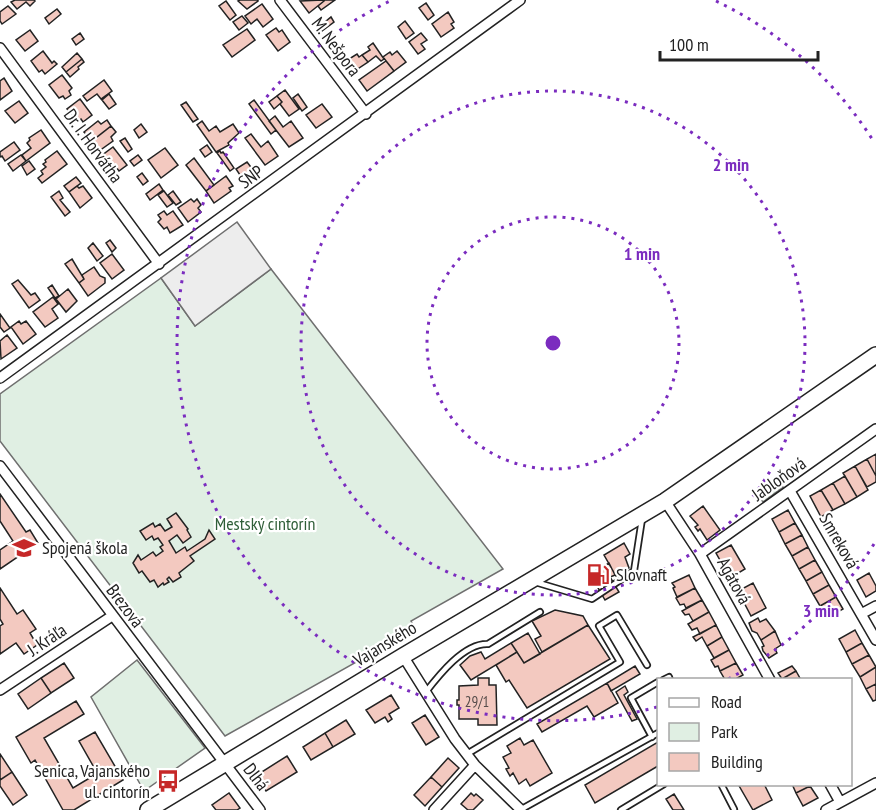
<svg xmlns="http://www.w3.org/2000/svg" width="876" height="810" viewBox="0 0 876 810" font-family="'PT Sans Narrow',sans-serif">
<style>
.green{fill:#e0efe3;stroke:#6f6f6f;stroke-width:1.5}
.parking{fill:#ededed;stroke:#6f6f6f;stroke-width:1.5}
.building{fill:#f3c9c0;stroke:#222;stroke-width:1.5}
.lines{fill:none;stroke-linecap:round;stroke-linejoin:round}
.service-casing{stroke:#222;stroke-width:8}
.minor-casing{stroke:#222;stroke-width:12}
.primary-casing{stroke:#222;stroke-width:18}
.service{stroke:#fff;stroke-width:4.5}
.minor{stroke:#fff;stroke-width:9}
.primary{stroke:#fff;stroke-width:15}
.ring{fill:none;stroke:#7b2cbf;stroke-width:3;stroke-dasharray:3 6}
.labels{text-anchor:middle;stroke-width:4.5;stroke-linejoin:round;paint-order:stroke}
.number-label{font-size:15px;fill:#564c4a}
.street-label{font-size:18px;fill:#222;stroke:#fff}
.park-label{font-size:18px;fill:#2f5e38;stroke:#fff}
.poi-label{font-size:18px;fill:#222;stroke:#fff;text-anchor:start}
.centre{fill:#7b2cbf;stroke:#fff;stroke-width:3}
.ring-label{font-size:18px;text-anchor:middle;font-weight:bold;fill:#7b2cbf;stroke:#fff;stroke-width:4.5;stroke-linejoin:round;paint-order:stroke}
</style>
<rect width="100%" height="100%" fill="#fff"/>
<!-- green -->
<path class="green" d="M271,269L503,569L411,621L415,629L225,736L0,441V394L161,278L195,326Z
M776,478L783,487L763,502L756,493Z
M137,660L205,748L144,791L91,697Z"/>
<!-- parking -->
<path class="parking" d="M237,222L271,269L195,326L161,278Z"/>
<!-- building -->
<path class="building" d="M15,0H34L35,1L30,6L26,2L17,9L11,2Z
M240,0H258V1L247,9L238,1Z
M323,0L324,1L309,13L300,1Z
M323,0H335L321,10L318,6L324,1Z
M226,1L236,15L230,20L219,6Z
M426,3L434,15L428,20L419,8Z
M262,4L273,19L263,27L257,19L251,24L245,16Z
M8,6L16,14L2,24L0,21V12Z
M57,9L61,14L49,24L45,18Z
M448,12L454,22L451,24L454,28L441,37L432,24Z
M242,16L248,23L239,30L233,22Z
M331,17L334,22L322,31L319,27Z
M405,21L414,33L406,39L398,27Z
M276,28L279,32L282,30L290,42L278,51L266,35Z
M247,29L255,40L232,57L223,45Z
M30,30L38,41L25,51L16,40Z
M80,33L84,39L76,45L72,39Z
M421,33L427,40L421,44L425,49L418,54L409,42Z
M373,43L384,59L381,61L376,56L368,62L362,55L370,50L368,47Z
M43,51L52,63L54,61L57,64L45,74L42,70L39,72L31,61Z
M397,51L406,62L394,71L383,57L390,52L392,55Z
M77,53L82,59L66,72L62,67Z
M357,54L359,57L362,55L368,62L353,72L348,65L352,63L349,59Z
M82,59L84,62L78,67L79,69L70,77L66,72Z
M386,61L394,71L367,91L359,80Z
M62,75L72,88L69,91L71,95L65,99L63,96L59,98L49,85Z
M4,78L12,91L0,100V81Z
M104,80L112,91L101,99L97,94L87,101L83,96Z
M285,90L299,109L289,116L280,104L282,102L277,96Z
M109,94L116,104L109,109L102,100Z
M298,94L307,107L302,111L293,98Z
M277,96L282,102L274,109L269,102Z
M80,99L92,115L83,122L81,119L77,122L67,109Z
M254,100L276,130L271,134L249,104Z
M19,101L28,113L15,123L5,111Z
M186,102L198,119L193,122L181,105Z
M322,104L332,117L316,128L306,115Z
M275,116L283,127L291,121L303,138L289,147L269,121Z
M107,120L111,126L92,141L84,132L98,121L101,124Z
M202,121L209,131L216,126L220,132L233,124L239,133L228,143L229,145L216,152L197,125Z
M141,124L147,132L139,138L134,130Z
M111,126L116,132L111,137L113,141L99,151L92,141Z
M41,130L50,143L26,161L22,155L31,148L27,143L30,140L29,138Z
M251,134L261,147L268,141L278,156L265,165L245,138Z
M125,138L132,149L128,152L120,141Z
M14,142L20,150L5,161L2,156L0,157V152Z
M207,145L212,152L205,157L200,150Z
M113,147L127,165L119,171L116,167L111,171L101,156Z
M165,148L178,165L161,178L148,160Z
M57,151L67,164L42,183L38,178L43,174L41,171L46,167L43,164L46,162L45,160Z
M220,151L221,153L223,152L234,168L230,171L217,153Z
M21,155L26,161L13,171L8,164Z
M138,155L142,160L134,166L130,161Z
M194,158L214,185L206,191L186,165Z
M29,161L35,169L27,175L22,166Z
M247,162L257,175L244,181L236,169Z
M142,173L148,181L143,185L137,177Z
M226,176L233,186L229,188L231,191L214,203L206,191Z
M76,177L81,183L69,192L64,186Z
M159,184L163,190L150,200L146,194Z
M77,186L79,188L83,186L92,198L80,208L69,192Z
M59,191L63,198L60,200L70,212L65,216L51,197Z
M164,191L173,203L167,207L158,195Z
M173,191L181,202L176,205L168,195Z
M191,199L194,202L197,199L201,205L198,208L201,212L188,222L178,208Z
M164,211L167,215L173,211L183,225L170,233L167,227L164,229L158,222L161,219L158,215Z
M110,240L116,248L112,252L106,243Z
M93,243L103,256L97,261L88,248Z
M112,254L124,270L112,279L100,263Z
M72,259L84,279L79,283L65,264Z
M94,267L100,276L105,278V283L88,296L79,283L84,279L82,275Z
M18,280L31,295L35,293L40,300L29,308L12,284Z
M52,285L59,296L55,298L48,288Z
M68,289L77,301L66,312L56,299Z
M53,297L58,304L52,309L58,318L45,327L33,312Z
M0,314L10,328L4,332L0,327Z
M19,321L21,324L26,321L36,334L23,344L11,327Z
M7,335L17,348L1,359L0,341Z
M876,454V476L867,459Z
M867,459L876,476V482L867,487L855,466Z
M855,466L868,490L857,497L843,473Z
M845,476L857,497L845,504L833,483Z
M833,483L845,504L833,510L821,490Z
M821,490L833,510L821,517L810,496Z
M0,494L26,532L30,530L38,543L0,569V550L13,541L0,521Z
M703,506L720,530L707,540L700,529L698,531L695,527L698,525L690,516Z
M788,510L795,523L779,532L772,519Z
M176,513L188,529L187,530L191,537L183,543L177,535L169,541L176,553L185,547L187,551L205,539L209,530L215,539L190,556L194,561L179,573L181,577L173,582L169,577L167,579L169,582L164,585L163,583L158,587L154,580L150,582L142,571L139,573L133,563L138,555L141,560L153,552L156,556L163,551L160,547L163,545L158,538L154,540L152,536L146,540L140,531L153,523L155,527L160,524L165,531L172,527L167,519Z
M795,523L802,535L785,544L779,532Z
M802,535L808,547L792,556L785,544Z
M624,543L630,554L625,557L629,568L616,576L604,555Z
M731,545L745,569L730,578L716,553Z
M808,547L815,560L799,569L792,556Z
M815,560L822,572L806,581L799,569Z
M609,563L615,575L610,577L619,592L605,600L590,574Z
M822,572L829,585L813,594L806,581Z
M869,573L876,586V591L866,597L857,580Z
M689,575L695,588L677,597L673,588L675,587L672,583Z
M753,583L766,608L751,616L738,591Z
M829,585L836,597L820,606L813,594Z
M0,588L17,614L23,610L36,629L30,633L37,645L24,654L16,643L0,654V626L3,624L0,619Z
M695,588L702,600L686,608L684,604L680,605L676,598Z
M836,597L843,609L827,618L820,606Z
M702,600L709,612L693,621L689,614L685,615L682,611Z
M555,610L583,616L588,625L542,652L535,639L541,636L532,621Z
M709,612L716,625L700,634L697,628L692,630L688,624Z
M758,618L760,622L766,619L775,631L761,640L757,633L752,631L749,623Z
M588,625L610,659L527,708L509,680L506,682L496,665L517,652L524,663Z
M716,625L722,637L707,646L702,637L696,641L693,637Z
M855,630L862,643L846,652L839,639Z
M775,631L781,645L775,649L777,653L769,658L763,651L762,647L764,646L761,640Z
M528,633L540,654L524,663L511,643Z
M722,637L729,650L714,658L707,646Z
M511,643L517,652L471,680L460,665L470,656L481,652L485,659Z
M862,643L869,655L852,664L846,652Z
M729,650L736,663L720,671L718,666L715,667L711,660Z
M869,655L876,667L860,677L852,664Z
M64,663L74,678L51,693L41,678Z
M736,663L743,675L734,680H721L724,678L720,671Z
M635,666L640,674L611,691L607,683Z
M792,666L796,671L782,679L778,673Z
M876,667V684L866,689L860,677Z
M796,671L801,680H782V679Z
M41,678L51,693L28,709L18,694Z
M478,678H489V685H496L497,725H478V719H459V705H457V700H459V686L478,685Z
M607,683L618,703L594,717L587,706L542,732L537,724Z
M876,684V700L873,701L866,689Z
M625,686L628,692L624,695L637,719L632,721L616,692Z
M391,695L399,708L389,714L392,719L388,722L385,717L375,723L366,710Z
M76,701L84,714L44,738L73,788L93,776L91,774L96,771L79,741L95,732L123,780L74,810H63L35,760L31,763L16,737Z
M425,715L439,737L426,745L412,723Z
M346,720L355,734L333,747L325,733Z
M325,733L333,747L311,760L303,747Z
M520,738L524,745L533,740L552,773L530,786L526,779L519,784L513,773L510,776L506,769L509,768L503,757L511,753L507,746Z
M658,742V766L595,803L585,785Z
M0,754L12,772L0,780Z
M287,756L297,772L266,791L257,775Z
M448,758L459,768L442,787L431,777Z
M12,772L27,795L13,805L0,786V780Z
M431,777L442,787L425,806L414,795Z
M738,784H764L772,800L753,810Z
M792,784H811L812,785L796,793Z
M810,786L818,798L803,806L796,793Z
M229,793L240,808L237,810H216L212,805Z
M471,793L474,796L476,794L483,800L473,810H468L461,804Z
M674,794L684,810H673L666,799Z"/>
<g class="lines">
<!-- service casing -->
<g class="service-casing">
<path id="service" d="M535,582L592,599L634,571L642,519
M663,680L669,677L670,680
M425,693C439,675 464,643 488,644L540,612
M652,737L631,698L658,682
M467,754L620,662L599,626L617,615L647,665
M721,784L734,809
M520,810L658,733
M621,810L664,784"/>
</g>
<!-- minor casing -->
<g class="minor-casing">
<path id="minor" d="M280,0L366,114
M0,48L159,264
M0,378L520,0
M0,466L260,810
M790,491L876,640
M665,501L700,554L770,680
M700,554L876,429
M861,614L876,606
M403,656L455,739L475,765L521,810
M0,690L112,616
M830,784L840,802
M434,810L475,765
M826,810L876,783"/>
</g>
<!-- primary casing -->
<g class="primary-casing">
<path id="primary" d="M148,810L403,656L665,501L876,355"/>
</g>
<!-- service -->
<use href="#service" class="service"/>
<!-- minor -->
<use href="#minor" class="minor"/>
<!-- primary -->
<use href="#primary" class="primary"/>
</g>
<!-- distance rings -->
<g class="ring">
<circle cx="553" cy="343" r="126"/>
<circle cx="553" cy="343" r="252"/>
<path d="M874 544A379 379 0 0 1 728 679M657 707A379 379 0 0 1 390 1M716 1A379 379 0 0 1 874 142"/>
</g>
<!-- icons -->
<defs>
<g id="school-bare" transform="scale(1.8)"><path d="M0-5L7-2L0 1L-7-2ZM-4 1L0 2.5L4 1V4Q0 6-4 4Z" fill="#c62828" stroke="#fff" stroke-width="2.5" paint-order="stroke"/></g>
<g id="fuel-bare" transform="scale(1.8)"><path d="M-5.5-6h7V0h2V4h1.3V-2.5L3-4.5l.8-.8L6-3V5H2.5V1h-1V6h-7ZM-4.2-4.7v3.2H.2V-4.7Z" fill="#c62828" stroke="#fff" stroke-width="2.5" paint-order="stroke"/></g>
<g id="bus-bare" transform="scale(1.8)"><path d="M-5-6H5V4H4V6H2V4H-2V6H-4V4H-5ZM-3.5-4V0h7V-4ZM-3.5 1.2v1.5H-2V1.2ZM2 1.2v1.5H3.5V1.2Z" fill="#c62828" stroke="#fff" stroke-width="2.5" paint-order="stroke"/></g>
</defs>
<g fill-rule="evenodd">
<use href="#school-bare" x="24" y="548"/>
<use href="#fuel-bare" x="598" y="575"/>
<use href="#bus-bare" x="168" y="781"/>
</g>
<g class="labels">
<!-- number labels -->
<g class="number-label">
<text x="477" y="707">29/1</text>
</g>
<!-- street labels -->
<g class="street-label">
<text transform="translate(336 47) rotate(53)" y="6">M. Nešpora</text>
<text transform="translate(93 146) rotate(54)" y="6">Dr. I. Horvátha</text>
<text transform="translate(251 177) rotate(-36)" y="6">SNP</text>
<text transform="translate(779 479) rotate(-35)" y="6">Jabloňová</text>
<text transform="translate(839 541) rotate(60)" y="6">Smreková</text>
<text transform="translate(734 581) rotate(61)" y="6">Agátová</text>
<text transform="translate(125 606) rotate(53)" y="6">Brezová</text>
<text transform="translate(47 640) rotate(-34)" y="6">J. Kráľa</text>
<text transform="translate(385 644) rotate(-31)" y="6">Vajanského</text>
<text transform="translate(256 777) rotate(53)" y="6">Dlhá</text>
</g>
<!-- park labels -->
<g class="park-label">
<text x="265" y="530">Mestský cintorín</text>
</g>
<!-- poi labels -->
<g class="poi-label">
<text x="42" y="554">Spojená škola</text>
<text x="616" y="581">Slovnaft</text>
<text x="150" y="777" text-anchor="end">Senica, Vajanského<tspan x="150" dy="21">ul. cintorín</tspan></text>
</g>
</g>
<circle cx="553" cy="343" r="9" class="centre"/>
<g class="ring-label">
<text x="731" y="171">2 min</text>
<text x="642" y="260">1 min</text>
<text x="821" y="617">3 min</text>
</g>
<!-- legend -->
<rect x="657" y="678" width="195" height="108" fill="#ffffff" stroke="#a7a7a7" stroke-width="1.5"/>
<rect x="669" y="698" width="30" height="9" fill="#ffffff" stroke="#a7a7a7" stroke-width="1.5"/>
<text x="711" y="708" font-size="18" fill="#222222">Road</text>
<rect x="669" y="723" width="30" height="18" fill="#e0efe3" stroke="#a7a7a7" stroke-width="1.5"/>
<text x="711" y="738" font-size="18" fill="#222222">Park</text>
<rect x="669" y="753" width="30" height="18" fill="#f3c9c0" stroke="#a7a7a7" stroke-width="1.5"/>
<text x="711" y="768" font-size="18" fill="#222222">Building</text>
<!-- scale -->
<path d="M660 51v9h158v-9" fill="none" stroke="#222222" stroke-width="3"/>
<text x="669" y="51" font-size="18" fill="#222222" stroke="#ffffff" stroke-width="4.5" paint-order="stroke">100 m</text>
</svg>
